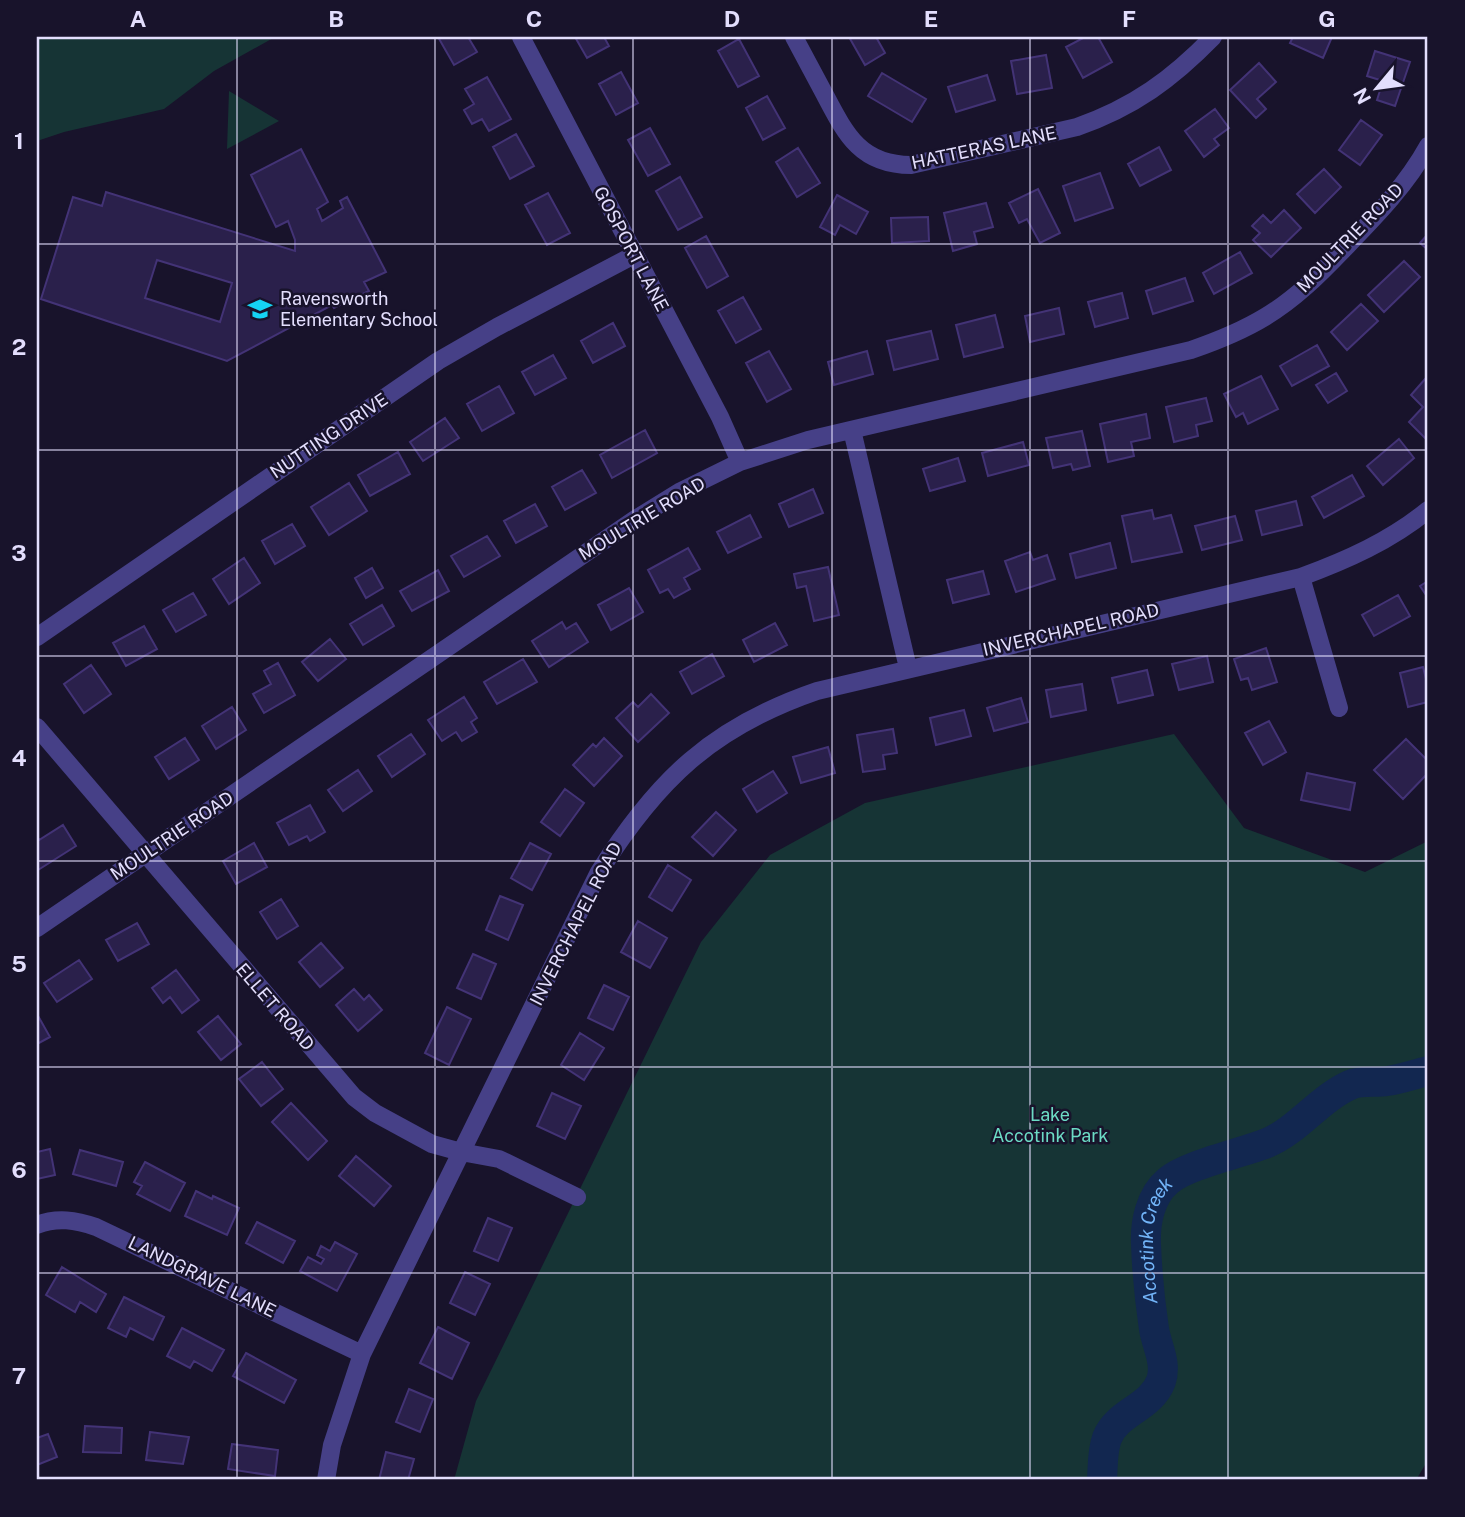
<svg xmlns="http://www.w3.org/2000/svg" width="1465" height="1517" viewBox="0 0 1465 1517" font-family="'Public Sans',sans-serif">
<style>
.green{fill:#163435}
.lines{fill:none;stroke-linecap:round;stroke-linejoin:round}
.river{stroke:#122750;stroke-width:30}
.building{fill:#2a204b;stroke:#433376;stroke-width:2;fill-rule:evenodd}
.street{stroke:#464087;stroke-width:18}
.grid{fill:none;stroke:#e3defd;stroke-width:2;stroke-opacity:0.55}
.labels{text-anchor:middle;stroke-width:5;stroke-linejoin:round;paint-order:stroke}
.street-label{font-size:18px;fill:#e3defd;stroke:#18132b}
.poi-label{font-size:18px;fill:#e3defd;stroke:#18132b;text-anchor:start}
.park-label{font-size:18px;fill:#6cdbc5;stroke:#18132b}
.water-label{font-size:19px;font-style:italic;fill:#72b4f8;stroke:#18132b}
.neatline{fill:none;stroke:#e3defd;stroke-width:2.5}
.grid-label{font-size:23px;text-anchor:middle;font-weight:bold;fill:#e3defd}
</style>
<rect width="100%" height="100%" fill="#18132b"/>
<!-- green -->
<path class="green" d="M37,37H275L214,71L164,109L64,132L37,141Z
M229,91L279,121L227,149Z
M1174,734L1244,828L1365,872L1428,841V1460L1416,1480H454L476,1401L701,942L770,855L865,803Z"/>
<g class="lines">
<!-- river -->
<path class="river" id="s1" d="M1102,1480C1103,1466 1102,1452 1107,1438C1117,1412 1151,1408 1161,1381C1167,1363 1157,1347 1154,1329C1150,1302 1147,1272 1146,1244C1145,1223 1150,1196 1168,1181C1186,1165 1242,1153 1267,1143C1298,1130 1319,1099 1350,1085C1361,1080 1375,1083 1387,1081C1401,1079 1415,1074 1428,1071"/>
</g>
<!-- building -->
<path class="building" d="M438,37H468L477,52L454,65Z
M575,37H604L609,46L587,58Z
M849,37H876L885,53L865,65Z
M1085,37H1098L1112,62L1083,78L1066,47Z
M1293,37H1332L1323,58L1290,43Z
M739,39L759,76L738,87L718,51Z
M1375,51L1410,62L1395,106L1377,100L1383,81L1367,76Z
M1046,55L1052,88L1017,94L1011,61Z
M1259,63L1276,82L1257,99L1266,109L1256,118L1230,90Z
M621,72L638,103L616,115L599,84Z
M882,73L926,99L912,122L868,96Z
M987,75L995,100L956,112L948,87Z
M487,77L511,119L489,131L482,119L472,124L464,110L474,104L465,89Z
M767,96L785,128L763,140L746,108Z
M1215,109L1229,128L1214,139L1219,145L1204,157L1185,131Z
M1361,120L1382,135L1360,165L1339,150Z
M650,128L670,164L648,176L628,140Z
M516,134L534,166L510,179L493,147Z
M1159,147L1171,170L1140,186L1128,164Z
M798,148L820,183L797,197L776,162Z
M301,149L328,202L317,209L322,221L343,208L340,201L347,197L386,272L364,282L369,291L334,308L332,305L227,361L41,299L73,197L102,206L106,192L295,251V240L288,221L276,227L251,175ZM157,260L232,283L220,322L145,298Z
M1324,169L1341,187L1315,213L1297,194Z
M1100,173L1113,208L1075,221L1063,186Z
M680,177L702,217L678,230L656,191Z
M1038,189L1060,233L1040,243L1027,219L1019,223L1009,203Z
M548,193L570,233L547,245L525,205Z
M837,195L868,212L856,234L840,225L835,235L820,227Z
M986,203L993,227L974,232L977,244L953,251L944,213Z
M1284,210L1301,228L1271,257L1253,240L1260,233L1252,226L1263,215L1271,223Z
M928,217L929,241L892,243L891,218Z
M1428,234V250L1420,243Z
M706,236L728,276L707,288L685,248Z
M1240,252L1252,273L1214,294L1203,273Z
M1404,261L1420,277L1384,312L1368,295Z
M1185,278L1193,301L1153,314L1146,291Z
M1122,293L1128,318L1095,327L1088,302Z
M743,297L761,329L736,343L718,311Z
M1361,304L1378,321L1347,350L1331,332Z
M1059,308L1064,334L1030,342L1025,316Z
M995,315L1003,347L964,357L956,325Z
M613,323L625,346L593,363L581,341Z
M931,331L938,359L894,370L887,341Z
M1317,345L1329,366L1292,386L1280,366Z
M769,351L791,389L767,402L746,363Z
M867,351L873,374L834,385L828,362Z
M553,355L566,378L535,395L522,372Z
M1336,373L1347,391L1328,403L1316,385Z
M1261,376L1278,409L1248,424L1243,413L1236,417L1224,394Z
M1426,378L1428,381V441L1409,422L1423,407L1411,395Z
M499,386L514,413L482,431L467,404Z
M1206,398L1212,421L1196,425L1198,436L1174,442L1166,407Z
M1146,414L1150,438L1131,442L1134,456L1108,462L1100,424Z
M445,418L459,438L423,461L410,442Z
M645,430L657,453L612,478L600,455Z
M1082,431L1090,466L1073,470L1071,464L1053,468L1046,438Z
M1399,439L1414,458L1383,485L1367,466Z
M1023,442L1029,465L988,476L982,453Z
M398,452L410,474L370,496L358,475Z
M958,458L965,481L930,491L923,469Z
M582,470L596,493L565,510L552,487Z
M1352,475L1364,496L1324,518L1312,497Z
M349,483L367,511L329,535L311,507Z
M813,489L823,513L789,527L779,504Z
M1296,501L1302,525L1262,535L1256,511Z
M535,504L547,526L516,543L504,521Z
M1152,510L1154,519L1171,515L1182,552L1132,562L1122,516Z
M750,515L761,537L728,553L717,532Z
M1235,516L1242,540L1202,550L1195,526Z
M292,524L305,546L275,564L262,541Z
M487,536L500,556L464,577L451,556Z
M1110,543L1116,568L1076,578L1070,554Z
M688,548L700,569L684,578L690,589L674,598L668,589L660,593L648,570Z
M1030,552L1033,560L1047,555L1055,579L1016,592L1005,561Z
M244,558L260,583L229,604L213,579Z
M828,567L839,615L814,621L806,586L797,588L794,574Z
M372,568L383,588L366,598L355,578Z
M438,570L449,591L412,611L400,591Z
M983,571L989,594L953,603L947,580Z
M1428,581V598L1420,586Z
M629,588L643,612L611,630L598,605Z
M193,593L206,615L176,632L163,610Z
M1398,595L1410,616L1374,636L1362,615Z
M382,605L394,626L363,645L350,624Z
M562,622L566,629L576,623L588,642L549,667L532,641Z
M775,623L787,645L754,662L743,640Z
M144,626L157,649L126,666L113,643Z
M330,639L346,659L318,681L302,662Z
M1266,648L1277,682L1252,690L1248,678L1241,680L1234,659Z
M712,654L724,676L692,694L680,672Z
M1207,656L1213,682L1179,690L1172,664Z
M523,659L537,682L497,704L484,682Z
M278,663L295,695L264,713L253,694L271,684L264,671Z
M91,665L111,694L84,713L64,684Z
M1423,667L1428,687V702L1408,707L1400,673Z
M1147,670L1153,695L1118,703L1112,678Z
M1082,684L1086,710L1051,717L1046,690Z
M651,694L669,713L638,742L616,718L633,702L638,707Z
M464,697L477,718L471,722L477,732L462,741L456,732L442,741L428,720Z
M1021,698L1028,722L994,731L987,708Z
M232,707L246,730L216,749L202,726Z
M964,710L971,736L936,745L930,718Z
M1269,721L1286,752L1263,765L1245,733Z
M893,729L897,753L883,755L885,769L863,772L857,735Z
M411,734L425,754L392,777L378,756Z
M185,738L199,760L169,779L155,757Z
M604,738L622,756L594,786L573,765L593,744L596,747Z
M1406,739L1428,761V773L1403,799L1374,770Z
M828,747L835,773L801,783L793,757Z
M358,770L372,791L343,811L328,790Z
M773,771L787,793L757,812L743,789Z
M1307,773L1355,783L1350,810L1301,800Z
M565,789L584,803L560,836L541,822Z
M310,805L325,832L310,841L307,836L289,845L277,823Z
M716,812L736,830L713,856L692,837Z
M63,825L76,846L38,870L37,836L39,840Z
M254,843L267,867L236,884L223,861Z
M530,843L551,854L532,890L511,878Z
M668,865L691,880L672,911L649,897Z
M500,896L523,905L508,940L486,930Z
M281,899L298,926L277,939L260,912Z
M638,921L667,938L650,968L621,952Z
M137,923L149,944L118,961L106,940Z
M321,943L343,968L320,987L299,962Z
M473,954L496,964L481,999L457,988Z
M79,960L92,979L57,1002L44,983Z
M176,970L199,1000L182,1013L170,997L163,1003L152,988Z
M604,985L629,997L613,1030L588,1018Z
M354,989L364,1000L369,995L382,1010L358,1031L336,1005Z
M447,1007L471,1019L449,1065L425,1053Z
M37,1014L50,1037L37,1044Z
M218,1016L241,1044L221,1060L198,1032Z
M580,1033L604,1048L584,1080L561,1065Z
M262,1062L283,1089L261,1106L239,1079Z
M552,1093L581,1106L565,1139L537,1126Z
M291,1103L327,1141L308,1160L272,1122Z
M50,1149L55,1175L37,1179V1152Z
M80,1150L123,1162L116,1186L73,1174Z
M356,1156L391,1186L374,1206L339,1176Z
M145,1162L185,1183L170,1211L137,1194L142,1186L134,1182Z
M196,1191L212,1199L213,1196L239,1208L227,1235L185,1216Z
M488,1218L512,1228L498,1261L474,1251Z
M257,1222L295,1241L283,1263L246,1243Z
M335,1242L357,1254L337,1291L300,1271L308,1257L321,1264L324,1259L317,1255L321,1246L330,1251Z
M62,1267L106,1294L96,1312L80,1302L75,1312L46,1295Z
M465,1272L490,1284L475,1315L450,1303Z
M124,1297L164,1317L153,1340L130,1328L126,1337L108,1328Z
M438,1327L469,1343L452,1379L420,1363Z
M182,1328L224,1350L212,1371L194,1361L190,1368L167,1356Z
M246,1353L296,1380L284,1403L233,1376Z
M409,1389L433,1399L420,1432L396,1422Z
M85,1426L122,1428L121,1453L83,1452Z
M150,1432L189,1437L183,1464L146,1460Z
M48,1434L57,1457L37,1465V1438Z
M232,1444L278,1450L275,1476L228,1469Z
M386,1452L414,1459L408,1480H379Z"/>
<g class="lines">
<!-- street -->
<path class="street" d="M521,37L720,417L740,462
M794,37C804,56 815,76 825,95C846,135 861,165 911,165L1077,127C1134,107 1172,79 1213,37
M852,430L908,668
M1301,577L1339,708
M37,637L438,361L497,327L634,255
M37,727L354,1097L375,1113L432,1144L461,1152L499,1159L577,1197
M37,928L634,520L681,491L740,462L808,440L1191,350C1217,341 1242,331 1265,317C1295,299 1319,275 1343,250C1374,218 1406,186 1428,146
M37,1225C57,1217 76,1220 96,1227L362,1354
M326,1480L332,1445L362,1354L599,872C657,780 712,727 817,691L1301,577C1347,560 1390,541 1428,510"/>
</g>
<!-- grid -->
<path class="grid" d="M237,37V1480M435,37V1480M633,37V1480M832,37V1480M1030,37V1480M1228,37V1480M37,244H1428M37,450H1428M37,656H1428M37,861H1428M37,1067H1428M37,1273H1428"/>
<!-- icons -->
<defs>
<g id="school-bare" transform="scale(1.89)"><path d="M0-5L7-2L0 1L-7-2ZM-4 1L0 2.5L4 1V4Q0 6-4 4Z" fill="#15d3f3" stroke="#18132b" stroke-width="2.5" paint-order="stroke"/></g>
</defs>
<g fill-rule="evenodd">
<use href="#school-bare" x="260" y="309"/>
</g>
<g class="labels">
<!-- street labels -->
<g class="street-label">
<text transform="translate(984 148) rotate(-12)" y="6">HATTERAS LANE</text>
<text transform="translate(1350 238) rotate(-46)" y="6">MOULTRIE ROAD</text>
<text transform="translate(631 249) rotate(62)" y="6">GOSPORT LANE</text>
<text transform="translate(329 436) rotate(-34)" y="6">NUTTING DRIVE</text>
<text transform="translate(642 519) rotate(-31)" y="6">MOULTRIE ROAD</text>
<text transform="translate(1071 630) rotate(-13)" y="6">INVERCHAPEL ROAD</text>
<text transform="translate(172 836) rotate(-34)" y="6">MOULTRIE ROAD</text>
<text transform="translate(576 924) rotate(-63)" y="6">INVERCHAPEL ROAD</text>
<text transform="translate(275 1007) rotate(49)" y="6">ELLET ROAD</text>
<text transform="translate(202 1277) rotate(26)" y="6">LANDGRAVE LANE</text>
</g>
<!-- poi labels -->
<g class="poi-label">
<text x="280" y="305">Ravensworth<tspan x="280" dy="21">Elementary School</tspan></text>
</g>
<!-- park labels -->
<g class="park-label">
<text x="1050" y="1121">Lake<tspan x="1050" dy="21">Accotink Park</tspan></text>
</g>
<!-- water labels -->
<g class="water-label">
<text dy="7" stroke="none"><textPath href="#s1" startOffset="266">Accotink Creek</textPath></text>
</g>
</g>
<!-- border -->
<rect width="1465" height="1517" fill="none" stroke="#18132b" stroke-width="77"/>
<!-- north arrow -->
<g transform="translate(1377 88) rotate(241)" stroke="#18132b" stroke-width="5" paint-order="stroke">
<path d="M0-5L12 26L0 18L-12 26Z" fill="#e3defd"/>
<text y="-10" font-size="19" font-weight="bold" text-anchor="middle" fill="#e3defd">N</text>
</g>
<rect x="38" y="38" width="1388" height="1440" class="neatline"/>
<g class="grid-label">
<text x="138" y="27">A</text>
<text x="336" y="27">B</text>
<text x="534" y="27">C</text>
<text x="732" y="27">D</text>
<text x="931" y="27">E</text>
<text x="1129" y="27">F</text>
<text x="1327" y="27">G</text>
<text x="19" y="149">1</text>
<text x="19" y="355">2</text>
<text x="19" y="561">3</text>
<text x="19" y="766">4</text>
<text x="19" y="972">5</text>
<text x="19" y="1178">6</text>
<text x="19" y="1384">7</text>
</g>
</svg>
